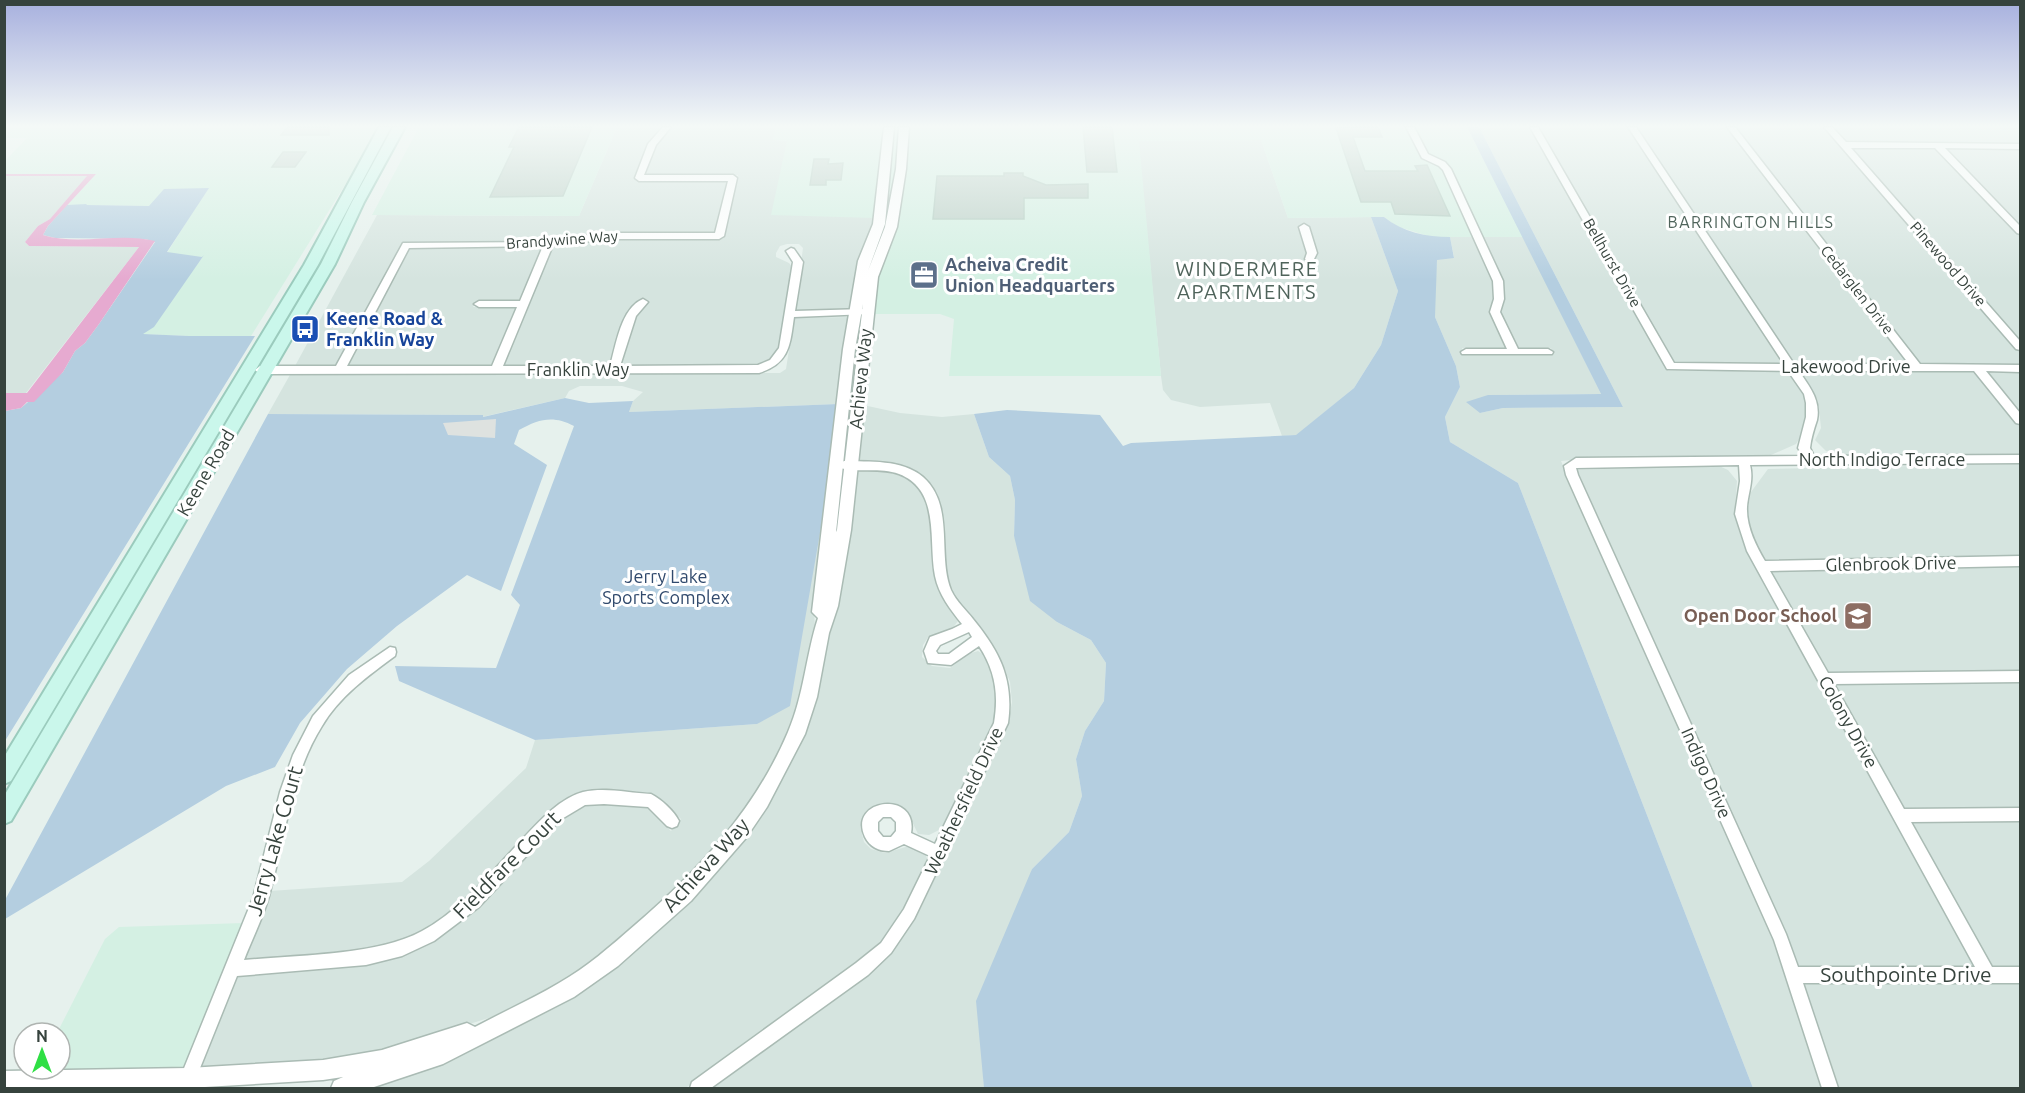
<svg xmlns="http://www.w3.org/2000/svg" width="2025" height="1093" viewBox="0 0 2025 1093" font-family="Ubuntu,sans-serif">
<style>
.residential{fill:#d5e4df}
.commercial{fill:#d4f0e3}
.green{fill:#b4cee0}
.parking{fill:#dee2e0}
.water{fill:#e6aad0}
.building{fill:#bdd1c8;stroke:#b1cbc0;stroke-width:1.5}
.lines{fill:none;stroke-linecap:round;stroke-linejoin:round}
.minor-casing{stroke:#aabbb4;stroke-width:3}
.tertiary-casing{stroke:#aabbb4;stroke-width:3}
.secondary-casing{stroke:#9bcbbd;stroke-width:4}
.minor{fill:#fff;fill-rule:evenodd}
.tertiary{fill:#fff;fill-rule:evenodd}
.secondary{fill:#caf7eb;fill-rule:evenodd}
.labels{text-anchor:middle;stroke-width:6;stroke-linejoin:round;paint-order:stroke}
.far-street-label{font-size:15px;fill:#36433d;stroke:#fff}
.far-neighbourhood-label{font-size:16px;letter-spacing:1.5px;fill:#4f645b;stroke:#fff}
.service-label{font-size:18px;font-weight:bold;fill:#4e5e75;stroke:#fff;text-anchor:start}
.transit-label{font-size:18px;font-weight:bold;fill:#164399;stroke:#fff;text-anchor:start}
.street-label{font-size:18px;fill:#36433d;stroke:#fff}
.park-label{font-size:18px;fill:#314a6d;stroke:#fff}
.education-label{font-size:18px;font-weight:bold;fill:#785e54;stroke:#fff;text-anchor:end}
.neighbourhood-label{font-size:20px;letter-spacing:1.5px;fill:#4f645b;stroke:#fff}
.near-street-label{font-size:21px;fill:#36433d;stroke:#fff}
</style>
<rect width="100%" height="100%" fill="#e6f1ed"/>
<!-- residential -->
<path class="residential" d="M617,127H662L648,143L635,180H729L715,233H613L530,242H403L337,365L295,366L377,215L579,216Z
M671,127H776L773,140L787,141L876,218L850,310L795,311L803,248L799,244H787L780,246L776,253V257L789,263L793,268L780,347L774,357L768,361L756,366L620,365L636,315L650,301L643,298L627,315L610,365L503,366L553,246L612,239H723L738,175H645L656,144Z
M1479,127H1530L1668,371H1789L1804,393L1808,406L1809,424L1796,444L1771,455L1594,458L1561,461L1773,938L1822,1088H1753L1518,483L1450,442L1445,417L1460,387L1456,366L1435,317L1434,287L1437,259L1454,257L1450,237H1474L1493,280L1494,297L1490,311L1507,348H1462L1463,355H1554L1551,348H1517L1500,312L1504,300L1502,281L1483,237H1523L1601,394L1488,395L1480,413L1503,408L1623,407Z
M1538,127H1628L1784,363H1674Z
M1636,127H1727L1909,364L1794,363Z
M1735,127H1824L2020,353V364H1919Z
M1832,127H2018L2020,144L1846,143Z
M1261,140L1288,218L1371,217L1398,291L1381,345L1354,388L1297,435L1282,436L1270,403L1200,407L1171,400L1163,390L1161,376L1138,141Z
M1851,148H1936L2020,236V342Z
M1944,148L2020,149V227Z
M5,176H88L50,219L38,226L25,242L29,246L139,247L26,393H5Z
M543,247L520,301H477L473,307L517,308L493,366L347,365L409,248Z
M849,317L838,404L629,412L633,401L643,392L622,386H580L569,391L565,398L482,417V415L268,414L291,373H780L786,369L794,318Z
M1799,371L1975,372L2020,427V455L1841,456L1826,451L1815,440L1821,428L1819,409L1815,395Z
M1985,372H2020V414Z
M863,405L900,413L942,417L974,414L989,457L1010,476L1015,500L1014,536L1057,622L1091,640L1106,663L1104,701L1085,731L1076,759L1082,796L1069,832L1032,869L982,1050L984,1088H710L865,977L892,952L916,918L1008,724L1012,702L1010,682L1003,665L979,626L951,589L947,577L940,508L936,493L925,478L909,468L892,463L858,461Z
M2020,464V556L1764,561L1751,534L1747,514L1751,492L1768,469Z
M1717,465L1728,470L1737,481L1735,509L1739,531L1746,551L1976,967H1797L1788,938L1576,470Z
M857,470L889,472L904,477L916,484L926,498L936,581L947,605L958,621L952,629L929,636L923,645L922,657L932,666L950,668L968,654L978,651L986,656L997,684L995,721L941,829L929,835L918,834L907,811L893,805L887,804L863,821L862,834L864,842L871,849L885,853L909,846L925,853L928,861L903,910L881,942L858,962L702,1074L686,1088H372L442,1063L614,966L788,767Z
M829,481L814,606L815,633L802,696L776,761L734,828L643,923L565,983L498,1015L384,1051L326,1061L200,1068L236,977L365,965L402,956L430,944L478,907L559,820L583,806L602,804L646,807L671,831L681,819L653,794L606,790L571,797L538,823L470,897L439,922L416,935L368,949L243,960L270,891L402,882L429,861L526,768L535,740L757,724Z
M2020,566V670L1827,673L1770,571Z
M2020,682V807L1903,809L1834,685Z
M2020,821V966L1991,967L1911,823Z
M1803,984H2020V1088H1838Z"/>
<!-- commercial -->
<path class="commercial" d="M5,127H381L251,336H189L142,334L202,258L167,253L208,188L150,206L67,205L96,174H5V161L27,138H5Z
M419,127H617L579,216L372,215Z
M776,127H885L875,220V218L771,215L787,141L773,140Z
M893,127H900L896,169L886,226L865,309H860L869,260L884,223Z
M908,127H1406L1421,156L1443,169L1474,237H1431L1396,226L1384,217L1288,218L1261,140L1139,141L1161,376H949L954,319L940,314H875L877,277L905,169Z
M1414,127H1467L1523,237H1483L1451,169L1446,163L1429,156Z
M244,923L184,1069L38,1071L60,1069V1033H57L105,939L119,927Z"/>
<!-- green -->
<path class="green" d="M1467,127H1479L1623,407L1503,408L1480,413L1466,402L1488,395L1601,394Z
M209,188L167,252L202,257L204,255L154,327L143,334L189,336H255L5,741V411L21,408L63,372L75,351L85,343L99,324L155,242L145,239L55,238L43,235L48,226L67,205L87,204L86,205L149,206L164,189Z
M1371,217H1384C1403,232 1426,237 1450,237L1454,258L1437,260L1435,317L1456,366L1460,387L1445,417L1450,442L1518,483L1753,1088H984L976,1001L1032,869L1069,832L1082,796L1076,759L1085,731L1104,701L1106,663L1091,640L1057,622L1030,601L1014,536L1015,500L1010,476L989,457L974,414L1007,410L1100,415L1123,446L1131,443L1296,435L1354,388L1381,345L1398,291Z
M565,398L589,403L633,401L629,412L838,404L829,481L790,706L757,724L535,740L399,681L395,666L496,668L520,605L511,595L574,426C553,415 539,419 519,430L514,444L547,465L501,591L467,575L397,626L347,669L300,723L275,767L226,786L5,919V900L268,414L483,415V417Z"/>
<!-- parking -->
<path class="parking" d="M496,419L495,438L448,435L443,423Z"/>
<!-- water -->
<path class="water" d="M5,174H96L48,226L43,235C79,246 119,232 155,241L99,324L85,343L75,351L63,372L34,402H27L21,408L5,411V393H27L139,247L29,246L25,242L38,226L50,219L87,176H5Z"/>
<!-- building -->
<path class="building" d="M287,127H329V135H281Z
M519,127H592L563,196L490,197L514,147H509Z
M1083,127H1112L1117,172H1087Z
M1360,127H1378L1382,137H1353L1365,171H1418L1415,166L1427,165L1450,216L1395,214L1391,202H1361L1336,128Z
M283,152H306L295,167H272Z
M814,159H829L828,164L843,163L841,180H826V185H810Z
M1004,173H1023V176L1046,185L1088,184V198H1024V219H933L937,176H1004Z"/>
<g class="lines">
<!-- minor casing -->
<g class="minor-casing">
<path id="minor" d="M663,127H671L656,145L644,175H733L737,178L724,236L719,239H613L553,245L503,366H610C616,345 621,308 643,299L648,302L636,316L620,366L758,365L770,360L779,348L793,262L786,251L791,248L794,249L803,262L795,311L865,309L869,310V314L794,317C790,345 790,363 759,373L260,374L255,370L260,366H336L403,243L529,242L613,233H715L728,181H639L635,178L648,144ZM543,246L520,301H479L474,304L479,307H517L492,366H347L409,248Z
M1406,127H1414L1428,154L1445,162L1451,169L1503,281L1504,299L1500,312L1518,349H1548L1553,352L1552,354H1462L1461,352L1466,349H1507L1490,312L1494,299L1493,281L1443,170L1439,166L1422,158Z
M1530,127H1538L1674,363L1784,364L1628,127H1636L1794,364H1909L1727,127H1735L1920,364L2020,365V372L1986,371L2020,413V424L2016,423L1974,371H1799C1809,386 1821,400 1817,420C1814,429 1811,438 1810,448L1814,456L2020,455V463L1750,465C1754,480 1748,493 1747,507C1746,526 1756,546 1765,561L2020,556V566L1770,571L1828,673L2020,671V682L1834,684L1904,809L2020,808V821L1911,822L1992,967H2020V983H1803L1838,1088H1822L1774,940L1566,475L1564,466L1576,458L1803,456L1798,448L1806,417V403L1804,394L1788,371L1667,369ZM1739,465L1740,481L1735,514L1747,551L1975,967H1798L1786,934L1578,475L1576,468Z
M1824,127H1832L1846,142L2020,144V149L1945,148L2020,226V234L2017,233L1935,148H1851L2020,341V350L2016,349Z
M1304,224L1309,227L1317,253L1313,261L1310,262L1305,259L1307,253L1299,227Z
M844,461C869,462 902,459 923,477C955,505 937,555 951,590C956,601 966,610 973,619C1000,652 1014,680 1008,723L914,919L891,953L868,975L711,1088H690L692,1082L856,963L881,943L904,909L930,856L904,844L889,851C879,851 870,847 865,837C847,798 919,790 911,833L935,844L994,723C999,694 995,670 979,646L951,665L928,663L924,651L930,637L952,629L962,624C950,609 939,595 935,576C928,541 941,490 899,474C880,467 859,473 840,468L838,465ZM969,632L972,637L949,654H938L936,651L940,645ZM883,817H891L896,822V831L891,837H883L878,831V822Z
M390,647L395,648L396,652L395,656C369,675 339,697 322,726C290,777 285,839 269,896C263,918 252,939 244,960C296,955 376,956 422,931C458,912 489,875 516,846C534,827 557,799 583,792C605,787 629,793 651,794C661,799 674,811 679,821L677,826L672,828L667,826L648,807L604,804L585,805L560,820L479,907L434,941L402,956L366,965L237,976L192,1088H176L253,898L280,792L293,755L313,716L349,675Z"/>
</g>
<!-- tertiary casing -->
<g class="tertiary-casing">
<path id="tertiary" d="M884,127H894L885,224L868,271L885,227L896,169L899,127H909L906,169L897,227L878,277L851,530L838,606L829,633L817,697L805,734L767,807L746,838L691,901L618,966L574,997L443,1064L371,1088H331L334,1081L343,1077L323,1080L188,1088H4V1071L188,1068L323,1060L382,1050L467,1023L475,1027C503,1012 532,999 559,983C587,967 611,946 635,925C698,871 755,810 788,732C804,695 806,655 818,618L812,612L843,349L858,261L873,224ZM863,304L837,530L836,532L855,349Z"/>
</g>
<!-- secondary casing -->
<g class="secondary-casing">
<path id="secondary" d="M379,127H391L318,265L11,781L4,784V757L304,265Z
M393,127H405L364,202L335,264L11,821L4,824V796L321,264L352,202Z"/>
</g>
<!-- minor -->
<use href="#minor" class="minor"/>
<!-- tertiary -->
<use href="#tertiary" class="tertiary"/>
<!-- secondary -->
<use href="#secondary" class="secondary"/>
</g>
<!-- sky -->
<linearGradient id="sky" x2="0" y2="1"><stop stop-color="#a7b0de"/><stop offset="0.45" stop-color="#f4f9f7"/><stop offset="1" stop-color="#f4f9f7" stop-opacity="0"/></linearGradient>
<rect width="2025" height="280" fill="url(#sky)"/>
<!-- icons -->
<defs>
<g id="office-square" transform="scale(1.5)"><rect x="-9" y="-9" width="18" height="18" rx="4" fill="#5c6f8a" stroke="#fff"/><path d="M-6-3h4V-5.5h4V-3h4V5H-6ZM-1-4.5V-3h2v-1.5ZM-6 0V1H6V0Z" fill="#fff"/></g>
<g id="bus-square" transform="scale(1.5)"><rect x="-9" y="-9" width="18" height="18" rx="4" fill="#1a4fb4" stroke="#fff"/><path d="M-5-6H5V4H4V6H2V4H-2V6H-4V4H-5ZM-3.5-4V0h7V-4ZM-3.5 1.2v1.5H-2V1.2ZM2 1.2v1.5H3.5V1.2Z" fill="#fff"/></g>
<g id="school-square" transform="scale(1.5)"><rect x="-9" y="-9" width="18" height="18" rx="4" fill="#8d6e63" stroke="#fff"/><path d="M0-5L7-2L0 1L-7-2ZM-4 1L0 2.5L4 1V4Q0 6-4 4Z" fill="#fff"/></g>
</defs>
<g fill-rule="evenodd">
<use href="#office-square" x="924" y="275"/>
<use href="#bus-square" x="305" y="329"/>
<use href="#school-square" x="1858" y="616"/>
</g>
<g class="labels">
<!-- far-street labels -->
<g class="far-street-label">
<text transform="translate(562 240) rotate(-4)" y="5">Brandywine Way</text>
<text transform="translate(1612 263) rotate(60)" y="5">Bellhurst Drive</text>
<text transform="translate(1948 264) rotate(49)" y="5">Pinewood Drive</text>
<text transform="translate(1857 290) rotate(52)" y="5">Cedarglen Drive</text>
</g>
<!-- far-neighbourhood labels -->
<g class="far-neighbourhood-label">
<text x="1751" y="228">BARRINGTON HILLS</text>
</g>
<!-- service labels -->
<g class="service-label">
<text x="945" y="271">Acheiva Credit<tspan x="945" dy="21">Union Headquarters</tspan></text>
</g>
<!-- transit labels -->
<g class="transit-label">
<text x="326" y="325">Keene Road &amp;<tspan x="326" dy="21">Franklin Way</tspan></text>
</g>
<!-- street labels -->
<g class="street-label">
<text x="1846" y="373">Lakewood Drive</text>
<text x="578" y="376">Franklin Way</text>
<text transform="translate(861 379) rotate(-84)" y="6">Achieva Way</text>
<text x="1882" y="466">North Indigo Terrace</text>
<text transform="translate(206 473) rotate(-60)" y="6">Keene Road</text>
<text transform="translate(1891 564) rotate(-1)" y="6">Glenbrook Drive</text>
<text transform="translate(1848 722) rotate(61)" y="6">Colony Drive</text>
<text transform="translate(1706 773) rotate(66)" y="6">Indigo Drive</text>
<text transform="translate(964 801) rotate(-65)" y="6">Weathersfield Drive</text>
</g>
<!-- park labels -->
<g class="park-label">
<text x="666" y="583">Jerry Lake<tspan x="666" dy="21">Sports Complex</tspan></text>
</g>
<!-- education labels -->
<g class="education-label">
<text x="1837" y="622">Open Door School</text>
</g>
<!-- neighbourhood labels -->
<g class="neighbourhood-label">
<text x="1247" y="276">WINDERMERE<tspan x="1247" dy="23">APARTMENTS</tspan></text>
</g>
<!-- near-street labels -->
<g class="near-street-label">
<text transform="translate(275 841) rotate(-74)" y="7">Jerry Lake Court</text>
<text transform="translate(507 865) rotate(-45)" y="7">Fieldfare Court</text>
<text transform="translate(706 865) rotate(-48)" y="7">Achieva Way</text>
<text x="1906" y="982">Southpointe Drive</text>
</g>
</g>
<!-- border -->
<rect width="2025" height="1093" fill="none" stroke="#36433d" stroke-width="12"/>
<!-- north arrow -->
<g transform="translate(42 1051)"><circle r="28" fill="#ffffff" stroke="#afb4b1" stroke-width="1.5"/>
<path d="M0-4.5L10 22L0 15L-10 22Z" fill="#2fdf44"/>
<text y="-9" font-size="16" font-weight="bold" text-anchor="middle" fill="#36433d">N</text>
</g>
</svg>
